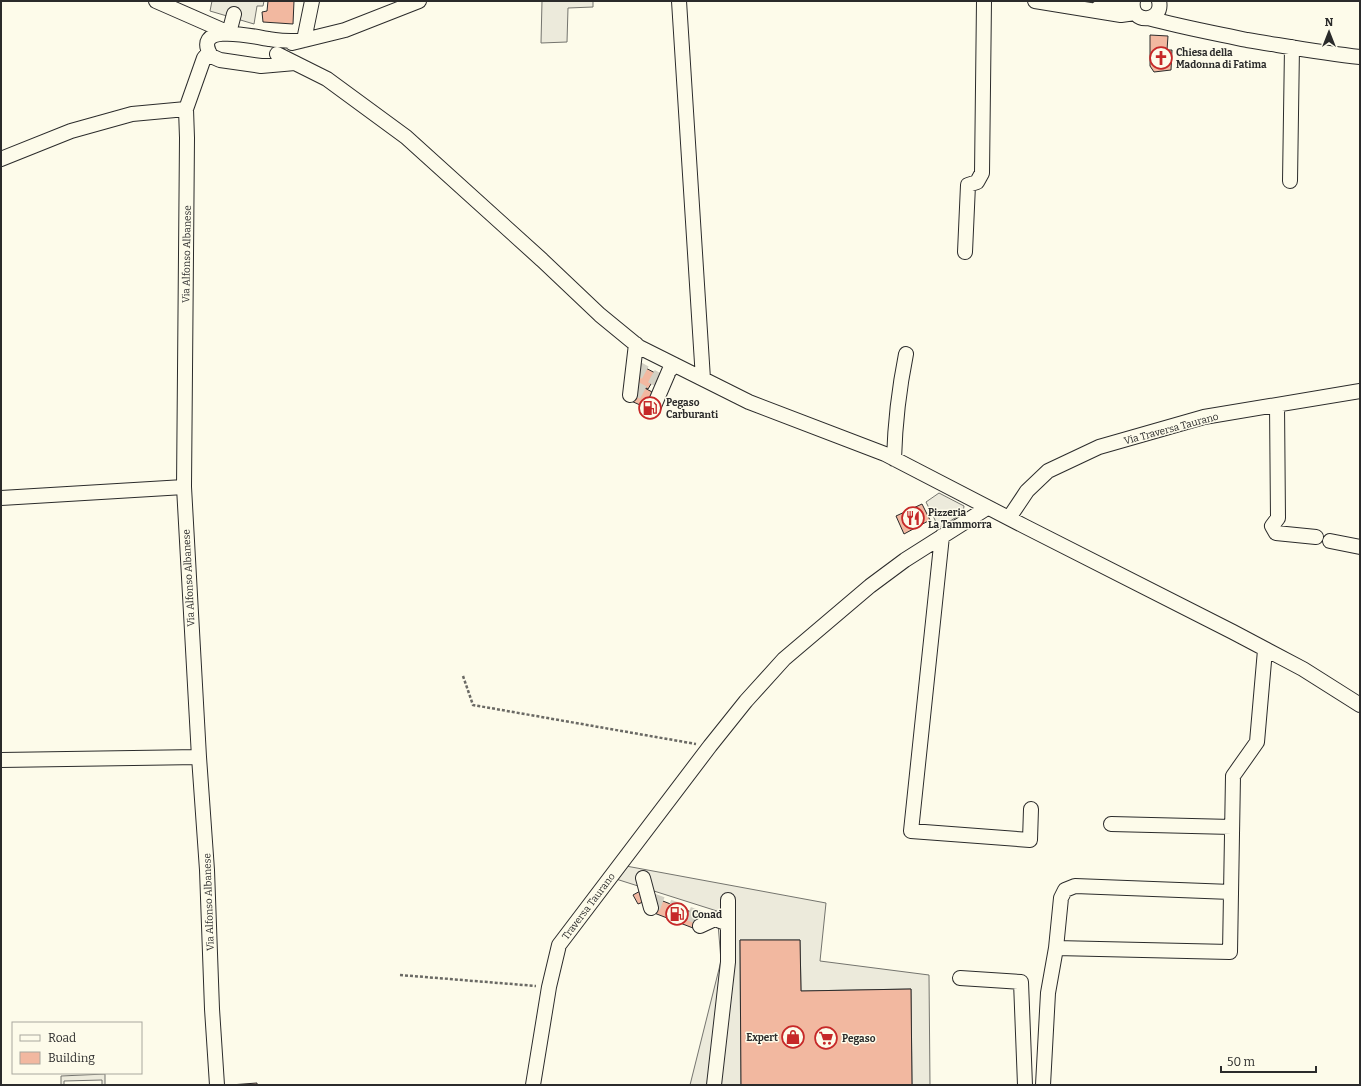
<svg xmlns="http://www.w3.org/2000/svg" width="1361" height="1086" viewBox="0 0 1361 1086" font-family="Bitter,serif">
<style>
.parking{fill:#eceadb;stroke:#74746e}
.building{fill:#f2b8a0;stroke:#2b2b2b}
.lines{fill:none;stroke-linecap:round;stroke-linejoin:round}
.minor-tunnel{stroke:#d3d1c4;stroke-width:14;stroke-dasharray:14 7;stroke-linecap:butt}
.minor-casing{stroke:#2b2b2b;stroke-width:16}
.path{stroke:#6a6964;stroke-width:2.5;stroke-dasharray:3 2;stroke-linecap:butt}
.minor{stroke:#fdfbea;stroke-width:14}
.labels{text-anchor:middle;stroke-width:3;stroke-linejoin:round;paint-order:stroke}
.poi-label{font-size:10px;font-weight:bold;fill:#2b2b2b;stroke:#fdfbea;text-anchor:start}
.street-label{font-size:10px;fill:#2b2b2b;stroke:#fdfbea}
</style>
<rect width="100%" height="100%" fill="#fdfbea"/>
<!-- parking -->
<path class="parking" d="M212,1H264L263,6H257L254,24L210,11Z
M542,1H593V7L568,8L567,42L541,43Z
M939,493L964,506L963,513L939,528L926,502Z
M626,866L826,903L820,961L929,975L930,1085H912L911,989L801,991L800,940H740L741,1085H690L721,961L717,911L616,879Z
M105,1074V1085H102V1080L64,1081V1085H61V1076Z"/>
<!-- building -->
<path class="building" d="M268,1H294L293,24L263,22L262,12L267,11Z
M1150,35L1168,36L1167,50H1172L1171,70L1154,72L1150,66Z
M642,366L657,374L648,389L633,382Z
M639,385L654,393L647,408L631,401Z
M922,504L930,520L904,534L896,516Z
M642,890L648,900L638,904L633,895Z
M655,898L699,915L693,928L649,911Z
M740,940H800L801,991L911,989L912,1085H741Z
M257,1083V1085H230Z"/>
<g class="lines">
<!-- minor-tunnel -->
<path class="minor-tunnel" d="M633,366L664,383
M631,386L657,400
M649,899L709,921"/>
<!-- minor casing -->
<g class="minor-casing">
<path id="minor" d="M156,1L229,33
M679,1L703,379
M1035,1L1121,15L1135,13
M1133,1C1129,25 1164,23 1159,1
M1098,8L1131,1
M1148,18C1181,27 1214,33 1247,40C1285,46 1322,53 1360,57
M229,33L234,14
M304,40L312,1
M292,43L345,30L419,1
M209,52L204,58L186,109L187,138L184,487L199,757L207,870L212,1009L217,1085
M277,54L327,79L406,137L542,260L600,315L639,347L749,402L885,454L1024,526L1233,632L1303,669L1360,705
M295,63L261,66L220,60L211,56C191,21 255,37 269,39C279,41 290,41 300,41
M1,159L71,131L132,114L186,109
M1290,181L1292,47
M965,252L968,185L977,182L982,173L984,1
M630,395L636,344
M1277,405L1278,518L1272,526L1276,533L1316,537
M654,406L669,371L675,365
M894,459C895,423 899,389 906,354
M1,498L184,487
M1009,518L1027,491L1048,471L1099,447L1204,417L1360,391
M942,536L911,831L1030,840L1031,809
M1330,541L1360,547
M1,760L199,757
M1111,824L1232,827
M643,878L651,908
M700,926L715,919L728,924
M1056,948L1230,952L1233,776L1257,742L1265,650
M960,978L1021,982L1025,1085
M533,1085L549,987L559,945L710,746L746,701L784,659L870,586L905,560L987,508
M714,1085L728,962V900
M1043,1085L1048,993L1056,948L1061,898L1065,890L1075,886L1231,892"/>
</g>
<!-- path -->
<path class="path" d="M463,676L473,705L696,744
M400,975L536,986"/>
<!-- minor -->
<use href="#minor" class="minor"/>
</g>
<!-- icons -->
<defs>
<g id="church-ring" transform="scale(1.15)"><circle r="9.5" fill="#fdfbea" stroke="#c62828" stroke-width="1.5"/><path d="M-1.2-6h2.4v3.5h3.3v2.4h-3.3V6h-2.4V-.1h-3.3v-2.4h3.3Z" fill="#c62828"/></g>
<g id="fuel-ring" transform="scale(1.15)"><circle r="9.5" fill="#fdfbea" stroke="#c62828" stroke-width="1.5"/><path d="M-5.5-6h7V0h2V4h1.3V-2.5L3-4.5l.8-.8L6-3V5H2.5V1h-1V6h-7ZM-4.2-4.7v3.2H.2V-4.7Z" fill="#c62828"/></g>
<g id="restaurant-ring" transform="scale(1.15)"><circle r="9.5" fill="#fdfbea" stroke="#c62828" stroke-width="1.5"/><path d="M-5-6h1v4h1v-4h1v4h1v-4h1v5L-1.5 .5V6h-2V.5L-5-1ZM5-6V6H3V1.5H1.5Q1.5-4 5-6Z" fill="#c62828"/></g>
<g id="shop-ring" transform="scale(1.15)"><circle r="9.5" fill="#fdfbea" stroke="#c62828" stroke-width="1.5"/><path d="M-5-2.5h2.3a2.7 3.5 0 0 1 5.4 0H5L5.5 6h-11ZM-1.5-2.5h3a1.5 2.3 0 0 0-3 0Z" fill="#c62828"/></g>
<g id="supermarket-ring" transform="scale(1.15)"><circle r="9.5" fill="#fdfbea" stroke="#c62828" stroke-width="1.5"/><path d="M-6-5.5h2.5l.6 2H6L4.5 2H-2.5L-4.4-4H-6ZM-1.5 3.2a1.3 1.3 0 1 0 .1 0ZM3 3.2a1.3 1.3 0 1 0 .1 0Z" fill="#c62828"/></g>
</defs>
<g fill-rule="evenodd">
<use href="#church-ring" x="1161" y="58"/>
<use href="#fuel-ring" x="650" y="408"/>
<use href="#restaurant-ring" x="913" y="518"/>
<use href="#fuel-ring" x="677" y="914"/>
<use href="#shop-ring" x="793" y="1037"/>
<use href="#supermarket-ring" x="826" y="1038"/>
</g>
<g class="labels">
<!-- poi labels -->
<g class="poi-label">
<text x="1176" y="56">Chiesa della<tspan x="1176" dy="12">Madonna di Fatima</tspan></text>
<text x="666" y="406">Pegaso<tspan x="666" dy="12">Carburanti</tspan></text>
<text x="928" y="516">Pizzeria<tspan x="928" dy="12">La Tammorra</tspan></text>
<text x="692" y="918">Conad</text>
<text x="778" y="1041" text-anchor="end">Expert</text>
<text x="842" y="1042">Pegaso</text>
</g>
<!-- street labels -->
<g class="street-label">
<text transform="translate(186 254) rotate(-89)" y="4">Via Alfonso Albanese</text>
<text transform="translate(1171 428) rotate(-15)" y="4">Via Traversa Taurano</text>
<text transform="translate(188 578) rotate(-93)" y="4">Via Alfonso Albanese</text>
<text transform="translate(208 902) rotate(-92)" y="4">Via Alfonso Albanese</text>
<text transform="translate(588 906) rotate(-53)" y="4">Traversa Taurano</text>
</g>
</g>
<!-- border -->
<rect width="1361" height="1086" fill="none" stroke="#2b2b2b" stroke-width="4"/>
<!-- legend -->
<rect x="12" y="1022" width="130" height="52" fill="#fdfbea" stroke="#a9a89e"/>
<rect x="20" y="1035" width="20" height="6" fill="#fdfbea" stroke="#a9a89e"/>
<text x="48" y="1042" font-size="12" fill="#2b2b2b">Road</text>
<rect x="20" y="1052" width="20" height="12" fill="#f2b8a0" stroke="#a9a89e"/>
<text x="48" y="1062" font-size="12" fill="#2b2b2b">Building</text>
<!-- north arrow -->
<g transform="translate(1329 32)" stroke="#fdfbea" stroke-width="3" paint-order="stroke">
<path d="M0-3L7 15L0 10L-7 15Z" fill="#2b2b2b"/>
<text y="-6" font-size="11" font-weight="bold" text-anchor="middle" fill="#2b2b2b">N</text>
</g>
<!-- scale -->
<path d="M1221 1066v6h95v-6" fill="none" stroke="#2b2b2b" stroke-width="2"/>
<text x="1227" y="1066" font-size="12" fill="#2b2b2b" stroke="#fdfbea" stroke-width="3" paint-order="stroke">50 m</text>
</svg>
